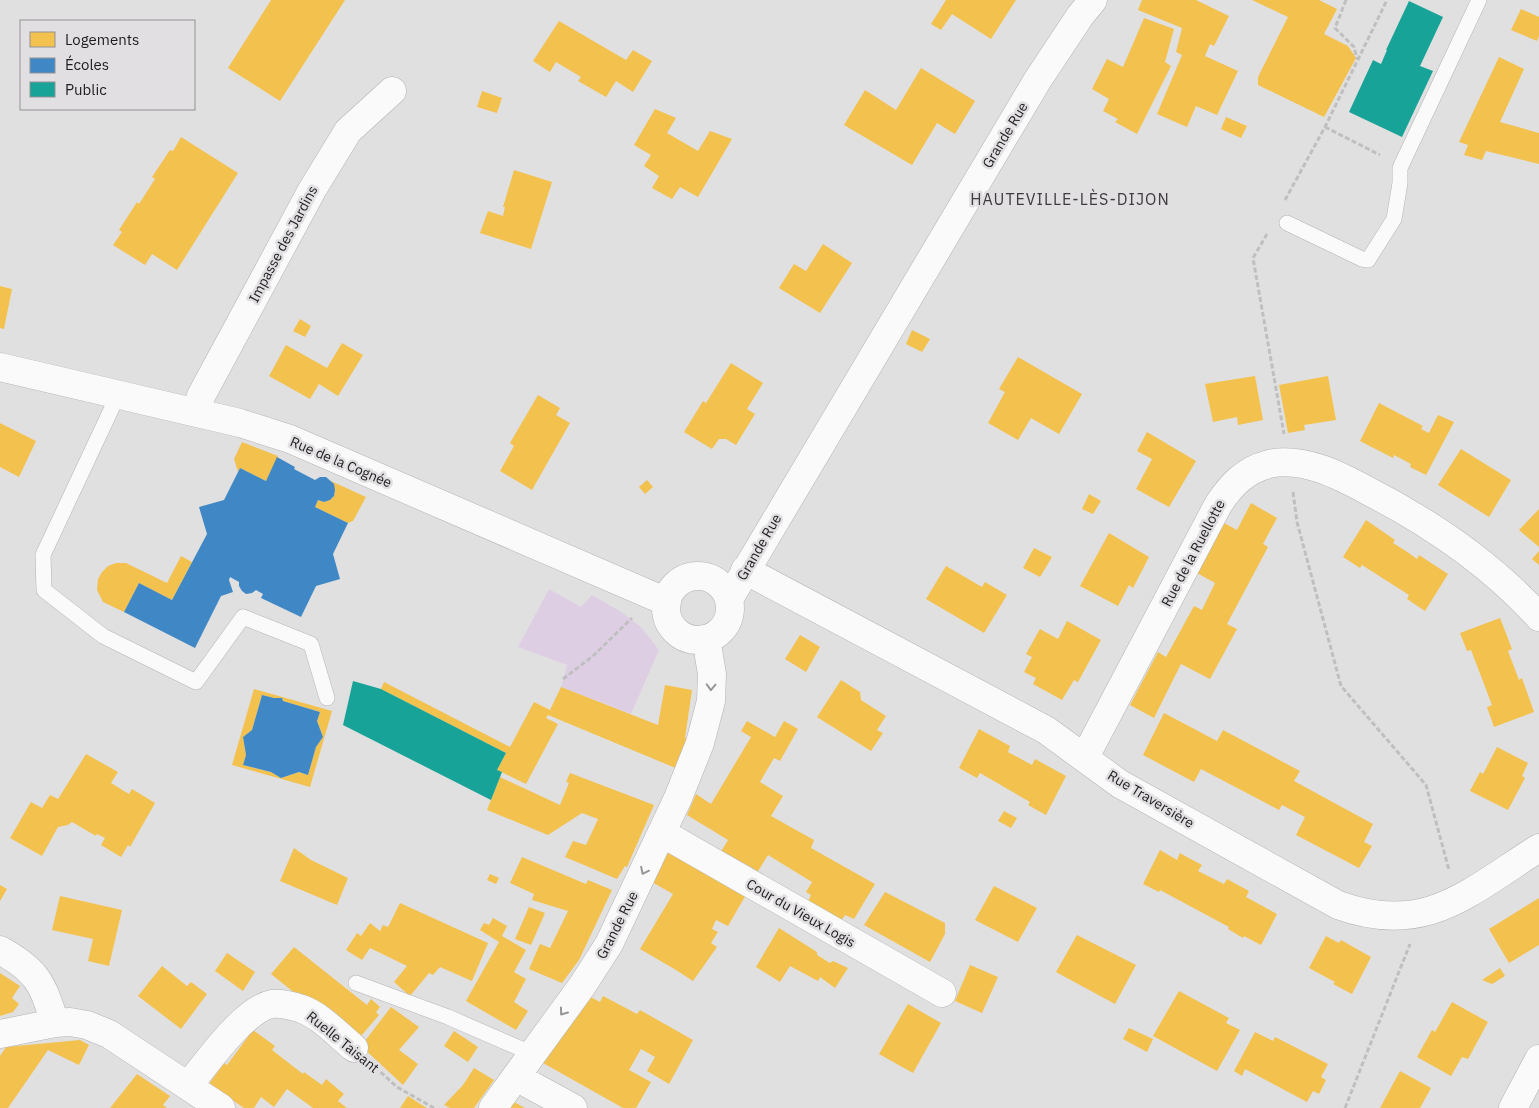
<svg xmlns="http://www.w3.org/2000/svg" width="1539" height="1108" viewBox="0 0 1539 1108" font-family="'IBM Plex Sans',sans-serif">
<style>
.green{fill:#decee4}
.homes{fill:#f2c14e;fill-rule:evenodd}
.schools{fill:#3f88c5}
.public{fill:#17a398}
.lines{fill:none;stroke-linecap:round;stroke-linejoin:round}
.lane-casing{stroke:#b4b3b4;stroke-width:16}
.street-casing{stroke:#b4b3b4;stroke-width:29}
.path{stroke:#c0bfc0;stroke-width:3;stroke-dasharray:5 2.5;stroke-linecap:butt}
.lane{stroke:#fafafa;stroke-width:15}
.street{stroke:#fafafa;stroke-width:28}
.oneway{stroke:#979697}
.labels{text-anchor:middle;stroke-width:5;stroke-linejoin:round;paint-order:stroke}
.street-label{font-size:14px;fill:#1d1c1e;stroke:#e1dfe2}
.quarter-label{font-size:16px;letter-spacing:1px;fill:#3e3c3f;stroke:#e1dfe2}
</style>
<rect width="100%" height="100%" fill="#e1e0e1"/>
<!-- green -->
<path class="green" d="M549,589L581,607L592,595L621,612L641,627L659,650L631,714L561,687L567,665L518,647Z"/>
<!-- homes -->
<path class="homes" d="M271,0H345L280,101L228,68Z
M946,0H1016L991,39L952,14L941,30L931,24Z
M1142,0H1196L1229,16L1214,46L1210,44L1205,56L1238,71L1217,115L1196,106L1187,127L1157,114L1182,55L1176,52L1182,28L1138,10Z
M1252,0H1319L1337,9L1324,34L1348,46L1356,58L1324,117L1258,85V77L1288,17Z
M1521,9L1539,17V36L1537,41L1511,30Z
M1144,18L1174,29L1165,62L1171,66L1137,134L1115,122L1118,119L1103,111L1109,99L1092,89L1107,59L1123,67Z
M559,21L626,60L633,50L652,61L633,92L616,81L606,97L578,81L581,77L556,62L550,72L533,61Z
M1499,57L1524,69L1500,122L1539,133V164L1486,151L1482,160L1464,155L1468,145L1459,142Z
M921,68L975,101L955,134L937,123L912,165L844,125L865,90L896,110Z
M482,91L502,98L497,113L477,107Z
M655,109L676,118L667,133L698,151L710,131L732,139L698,197L680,187L672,199L652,188L659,176L644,166L651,155L634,145Z
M1226,117L1247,126L1241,138L1221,129Z
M181,137L238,173L177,270L152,254L145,265L113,245L122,232L119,230L137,202L139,204L155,179L152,177L170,150L173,151Z
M514,170L552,182L531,249L480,233L488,211L503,216L505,207H503Z
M823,244L852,263L820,313L779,288L794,264L806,271Z
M0,286L12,289L4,329L0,328Z
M300,319L311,326L305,337L293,331Z
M912,330L930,339L922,352L906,344Z
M342,343L363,355L338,396L319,384L310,399L269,376L286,345L327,368Z
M1018,357L1082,394L1059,434L1031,418L1018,440L988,423L1005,392L999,389Z
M731,363L763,383L747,409L755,414L736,445L726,439H719L712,449L684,432L703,401L706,403Z
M1255,376L1263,420L1238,425L1237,417L1213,422L1205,384Z
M1328,376L1336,420L1304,425L1305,430L1288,433L1279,385Z
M538,395L560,408L556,415L570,423L532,490L500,471L514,446L510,443Z
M1379,403L1423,426L1421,429L1429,433L1438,415L1454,422L1426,475L1410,467L1411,464L1394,455L1393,458L1360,441Z
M0,423L36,441L19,477L0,467Z
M1147,432L1196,461L1169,507L1136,489L1152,459L1137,451Z
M242,442L278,456L266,481L240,468L238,472L234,459Z
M1461,449L1511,480L1489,517L1438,485Z
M647,480L653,487L645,494L639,487Z
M331,481L366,497L353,521L348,523L315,507L318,500L324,502L330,500L334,496L335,490Z
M1089,494L1101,501L1093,514L1082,509Z
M1251,503L1277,518L1263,544L1268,547L1227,624L1237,629L1210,679L1181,664L1154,718L1130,705L1158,652L1166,657L1194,606L1202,610L1215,583L1197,573L1224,523L1237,530Z
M1539,509V547L1519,530Z
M1366,520L1395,540L1393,543L1406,551L1417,559L1419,555L1448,574L1425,611L1407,599L1409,595L1362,565L1360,568L1343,557Z
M1109,533L1149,557L1133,588L1129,585L1118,606L1080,586Z
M1034,548L1052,557L1040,577L1023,568Z
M1539,551V565L1532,559Z
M181,556L192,562L172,600L139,583L124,612L103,602L97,590L98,579L102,572L108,566L116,563H126L167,583Z
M946,566L982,587L985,582L1007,595L984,633L926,599Z
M1500,618L1512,649L1508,651L1519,680L1522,678L1534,712L1494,727L1487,707L1492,705L1471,650L1467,651L1460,633Z
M1067,621L1101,640L1078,682L1074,680L1062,700L1033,684L1036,678L1024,672L1032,657L1026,654L1040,629L1058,639Z
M800,635L820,647L806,672L785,659Z
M841,680L860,692L861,700L886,716L877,730L883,733L871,751L817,717Z
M384,682L510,747L534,702L550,710L561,687L658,725L665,685L692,690L685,738L688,739L678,769L548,715L546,718L558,724L526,784L497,770L506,753L381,689Z
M254,689L332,711L310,787L232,765ZM262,695L274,698H282L283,701L320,712L317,721L323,737L316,747L308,775L299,772L281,778L271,772L243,765L246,755L243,737L252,730Z
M1164,713L1217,741L1223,730L1300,771L1294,781L1373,824L1364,842L1372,846L1359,868L1296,835L1305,817L1282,805L1279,810L1201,769L1194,782L1143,755Z
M747,721L775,737L784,721L798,729L780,761L774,758L760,782L783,796L771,816L814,840L811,848L875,884L854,919L845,915L839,924L806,905L811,895L806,892L812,882L768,855L755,876L719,855L728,840L687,815L696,794L711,804L751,737L741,731Z
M979,729L1010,746L1008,752L1032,765L1035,759L1066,776L1046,815L1028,805L1030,802L980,773L977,778L959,768Z
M1497,747L1528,763L1522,776L1525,778L1508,810L1470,791L1480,772L1483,774Z
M86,754L118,772L111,783L129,794L132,789L155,803L130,847L128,845L121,857L101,845L105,838L97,834L96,836L72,822L68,825L58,827L42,856L10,838L31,802L42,808L50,795L58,799Z
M570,773L654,805L627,867L625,866L617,879L565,857L573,841L586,845L598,819L582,813L548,835L487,810L500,777L560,805L569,783L566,782Z
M1004,811L1017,818L1011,828L998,821Z
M294,848L311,860L348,878L337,905L280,881Z
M671,848L747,893L728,926L716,920L712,929L718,932L711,943L717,947L693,981L676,970L640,949L673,894L650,881Z
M1160,850L1177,860L1180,853L1185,856L1202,865L1198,871L1224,884L1227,879L1249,891L1246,897L1277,914L1261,945L1244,936L1243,938L1228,929L1229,927L1160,890L1159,892L1143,884Z
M522,857L586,884L588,880L612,890L579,960L562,983L529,969L540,944L550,948L568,911L532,900L534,894L510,883Z
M490,874L499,878L496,884L487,880Z
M0,885L7,889L0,901Z
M994,886L1037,908L1018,942L975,920Z
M885,892L945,923V934L930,962L864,925Z
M60,896L122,910L109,966L88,961L93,939L52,930Z
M1539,898V945L1509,963L1489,929Z
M400,903L488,943L472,981L440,967L433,975L429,973L410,996L394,982L407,966L370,948L362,960L346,950L357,933L361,936L370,923L380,931L383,925L388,927Z
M529,907L545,913L531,945L515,939Z
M493,918L507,926L502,936L526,950L514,972L526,979L514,1002L528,1011L516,1030L466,1001L499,942L480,930L484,923L489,925Z
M779,928L817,952V955L830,963L833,961L848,968L835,988L820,977L818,981L790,966L780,982L756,967Z
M1077,935L1136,965L1115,1004L1056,972Z
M1326,936L1339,943L1341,940L1371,957L1352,994L1333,984L1335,982L1309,968Z
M294,947L367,1005L371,999L380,1007L376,1012L379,1015L356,1042L271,974Z
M227,953L255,972L243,991L215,971Z
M970,965L998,977L982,1013L955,1001Z
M162,966L187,986L191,982L207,994L181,1029L138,996Z
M1500,968L1505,976L1492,984L1482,980Z
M0,973L20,986L12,998L19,1004L13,1012L0,1016Z
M1179,991L1229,1018L1226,1023L1240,1030L1217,1071L1153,1036Z
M587,995L600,1002L603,996L637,1014L640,1010L693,1040L669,1084L647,1071L655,1057L641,1049L629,1070L651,1082L636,1108H623L543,1063Z
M1452,1002L1488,1022L1468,1059L1462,1057L1451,1076L1417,1057L1432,1030L1435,1032Z
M908,1004L941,1023L913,1073L879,1054Z
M391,1007L419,1027L399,1050L418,1064L403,1085L361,1046Z
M1129,1028L1153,1039L1147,1052L1123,1039Z
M253,1030L275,1046L272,1050L303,1074L304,1072L322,1085L326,1079L344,1094L338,1101L347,1108H313L287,1089L274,1107L261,1097L254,1108H244L209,1084L224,1063L227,1065Z
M454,1031L478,1047L468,1062L444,1046Z
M1255,1032L1273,1041L1275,1037L1328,1064L1321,1077L1326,1080L1319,1094L1313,1091L1307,1102L1245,1069L1242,1076L1234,1071Z
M80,1040L89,1045L79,1065L48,1050L8,1108H0V1056L6,1047Z
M474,1068L494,1080L474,1108H450L444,1105L463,1085Z
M1400,1071L1431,1088L1420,1108H1380Z
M137,1074L170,1096L163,1105L167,1108H110Z
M408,1096L422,1105L427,1108H400Z
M512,1101L525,1108H507Z"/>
<!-- schools -->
<path class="schools" d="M277,457L295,467L294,469L315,480L320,477H326L334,484L335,490L334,496L330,500L324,502L318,500L315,507L348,523L333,554L340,579L316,586L301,617L261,598L263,594L256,590L252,593L246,594L242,591L239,586V582L230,577L229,580L233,592L221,596L195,648L124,612L139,583L172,600L207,534L199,507L224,500L240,468L266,481Z
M262,695L274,698H282L283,701L320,712L317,721L323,737L316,747L308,775L299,772L281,778L271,772L243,765L246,755L243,737L252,730Z"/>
<!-- public -->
<path class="public" d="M1409,1L1443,17L1420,66L1433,71L1402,137L1349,112L1373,60L1381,64L1387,50H1386Z
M353,681L381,689L506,753L497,770L502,772L491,800L343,725Z"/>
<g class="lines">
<!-- lane casing -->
<g class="lane-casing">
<path id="lane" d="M1287,223L1362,259L1368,260L1394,219L1400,183V168L1479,0
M118,395L43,555L44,590L103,636L196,682L243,617L311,644L327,698
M356,983L448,1017L533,1054"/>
</g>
<!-- street casing -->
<g class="street-casing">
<path id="street" d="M0,367L240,423L290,439L667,602
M196,412L201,396L312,190L348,131L392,91
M745,570L1046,730L1120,784L1338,905C1426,937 1469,892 1539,848
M666 608a32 32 0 1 1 64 0a32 32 0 1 1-64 0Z
M729,599L1037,81L1080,16L1093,0
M1085,757L1218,505C1231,485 1245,470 1269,464C1303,456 1341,476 1370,492C1432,524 1491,564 1539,617
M662,833L942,993
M0,950C38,971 42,983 55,1023L70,1022L87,1025L109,1034L221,1108
M0,1034L55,1023
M516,1077L573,1108
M188,1086C206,1064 244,1009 272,1004C280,1003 293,1006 302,1009C321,1016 338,1035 354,1048
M493,1108L582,986L609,944L678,798L700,743L711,701L712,674L708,650L704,639
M1513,1108L1539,1059"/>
</g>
<!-- path -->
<path class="path" d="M1346,0L1335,28L1354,47L1357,59
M1325,127L1380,155
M1285,200L1325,127L1387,0
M1267,234L1253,258L1284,434
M1293,492L1297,522L1341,686L1426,785L1449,870
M563,679L593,656L632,618
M375,1067L397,1087L434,1108
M1345,1108L1410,944"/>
<!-- lane -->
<use href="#lane" class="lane"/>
<!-- street -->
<use href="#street" class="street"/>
</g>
<!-- one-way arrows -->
<defs><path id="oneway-chevron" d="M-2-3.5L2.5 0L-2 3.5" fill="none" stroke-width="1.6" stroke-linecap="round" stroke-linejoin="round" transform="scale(1.25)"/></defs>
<g class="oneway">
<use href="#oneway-chevron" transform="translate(711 687) rotate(92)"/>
<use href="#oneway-chevron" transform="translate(644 871) rotate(116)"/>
<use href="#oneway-chevron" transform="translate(563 1012) rotate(126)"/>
</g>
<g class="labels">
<!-- street labels -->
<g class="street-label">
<text transform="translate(1005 135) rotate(-59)" y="5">Grande Rue</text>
<text transform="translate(283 244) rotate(-62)" y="5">Impasse des Jardins</text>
<text transform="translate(341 462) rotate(23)" y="5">Rue de la Cognée</text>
<text transform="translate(759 547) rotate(-60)" y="5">Grande Rue</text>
<text transform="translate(1193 553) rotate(-62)" y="5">Rue de la Ruellotte</text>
<text transform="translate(1151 799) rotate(31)" y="5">Rue Traversière</text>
<text transform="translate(801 913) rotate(30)" y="5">Cour du Vieux Logis</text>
<text transform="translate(617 925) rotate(-63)" y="5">Grande Rue</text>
<text transform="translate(343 1042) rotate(39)" y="5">Ruelle Taisant</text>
</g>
<!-- quarter labels -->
<g class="quarter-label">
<text x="1070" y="205">HAUTEVILLE-LÈS-DIJON</text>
</g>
</g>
<!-- legend -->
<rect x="20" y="20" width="175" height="90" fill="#e1dfe2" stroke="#939194"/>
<rect x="30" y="32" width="25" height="15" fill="#f2c14e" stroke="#939194"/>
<text x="65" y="45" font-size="15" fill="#1d1c1e">Logements</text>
<rect x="30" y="58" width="25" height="15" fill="#3f88c5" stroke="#939194"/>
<text x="65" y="70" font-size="15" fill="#1d1c1e">Écoles</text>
<rect x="30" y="82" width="25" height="15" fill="#17a398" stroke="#939194"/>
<text x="65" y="95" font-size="15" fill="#1d1c1e">Public</text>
</svg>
